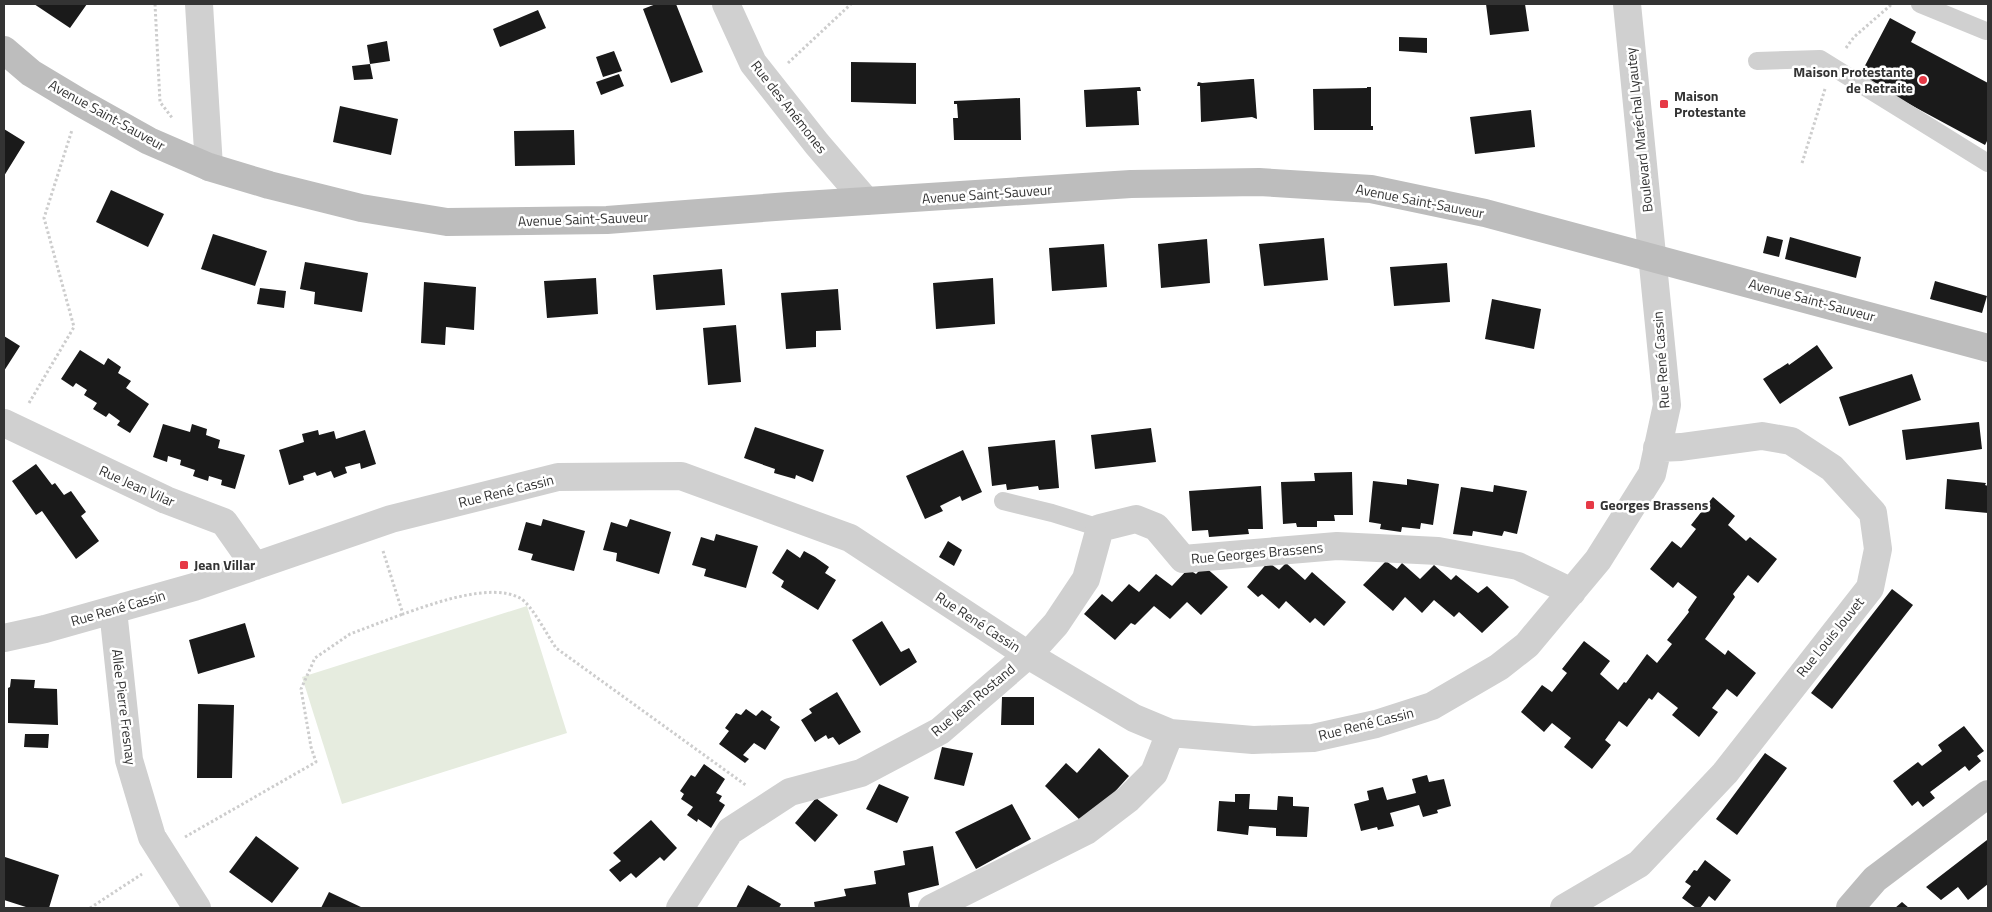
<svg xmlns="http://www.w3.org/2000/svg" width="1992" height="912" viewBox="0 0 1992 912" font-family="'Titillium Web',sans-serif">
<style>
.green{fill:#e6ecdf}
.building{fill:#1a1a1a}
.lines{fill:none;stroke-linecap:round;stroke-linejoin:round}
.path{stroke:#cdcdcd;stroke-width:3;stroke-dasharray:2.5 2.5;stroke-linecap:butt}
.lane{stroke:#d0d0d0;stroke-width:18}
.street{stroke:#d0d0d0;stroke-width:28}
.secondary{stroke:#bdbdbd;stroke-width:28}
.poi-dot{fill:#e63946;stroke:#fff;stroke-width:2}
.labels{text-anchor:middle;stroke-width:5;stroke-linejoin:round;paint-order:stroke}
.poi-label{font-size:14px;font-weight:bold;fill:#333;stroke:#fff;text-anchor:start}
.street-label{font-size:14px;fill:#333;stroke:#fff}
</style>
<rect width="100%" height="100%" fill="#fff"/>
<!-- green -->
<path class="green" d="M527,606L567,733L342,804L302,677Z"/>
<!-- building -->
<path class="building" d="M34,4H87L70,28Z
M656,4H676L703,72L671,83L643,9Z
M1486,4H1525L1529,31L1490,35Z
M538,10L546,28L500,47L493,29Z
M1890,18L1916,32L1911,42L1988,83V139L1985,145L1859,77Z
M1399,37L1427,38V53L1399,51Z
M387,41L390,61L370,64L373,79L354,80L352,66L370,64L367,45Z
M614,51L622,71L603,77L596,57Z
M851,62L916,63V104L851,102Z
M619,74L624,86L601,95L596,82Z
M1251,79H1254L1257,119L1252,117L1201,122L1200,86H1197L1198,82L1202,83Z
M1140,87L1141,91H1137L1139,125L1086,127L1084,90Z
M1367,87H1371V126H1373V130H1314L1313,89L1367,88Z
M1020,98L1021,140H954L953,118H958L957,104H954V101Z
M340,106L398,119L391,155L333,142Z
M1531,110L1535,147L1475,154L1470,117Z
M4,129L25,142L4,176Z
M574,130L575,165L515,166L514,131Z
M111,190L164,214L148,247L96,222Z
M213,234L267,251L255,286L201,269Z
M1767,236L1783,240L1779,257L1763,253Z
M1790,237L1861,257L1856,278L1785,259Z
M1324,238L1328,280L1264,286L1259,244Z
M1207,239L1210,283L1161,288L1158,244Z
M1104,244L1107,287L1052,291L1049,248Z
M305,262L368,273L362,312L314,304L315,292L300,289Z
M1447,263L1450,302L1394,306L1390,267Z
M722,269L725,305L656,310L653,275Z
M596,278L598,314L547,318L544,281Z
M993,278L995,324L936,329L933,283Z
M1935,281L1987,296L1982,313L1930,299Z
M424,282L476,287L474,330L446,327L445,345L421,343Z
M260,288L286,291L284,308L257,304Z
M838,289L841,330L816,331V347L786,349L781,293Z
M1492,299L1541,309L1534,349L1485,339Z
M736,325L741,382L708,385L703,328Z
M4,336L20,346L4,371Z
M1817,345L1833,368L1780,404L1763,379L1788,363L1789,365Z
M80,350L104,365L108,358L121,367L118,373L131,381L126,388L149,404L130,433L117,425L120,421L109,413L106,417L93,409L97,403L84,395L87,390L76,383L73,387L61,379Z
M1912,374L1921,400L1849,426L1839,397Z
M1979,422L1982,449L1906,460L1902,430Z
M163,424L190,432L192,424L207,429L206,435L220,440L218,448L245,455L235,489L221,485L222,480L209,476L208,481L193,476L195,470L180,465L181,460L168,456L167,462L153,457Z
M755,427L824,450L813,482L796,475L795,479L774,473L775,469L744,458Z
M1151,428L1156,462L1095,469L1091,435Z
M318,430L319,435L334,431L336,439L365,430L376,464L361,469L360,463L345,467L347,473L334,478L331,471L317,476L315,472L303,476L304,480L289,485L279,450L304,442L302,434Z
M1055,440L1059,488L1039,490L1038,486L1007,490L1006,484L992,486L988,447Z
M963,450L982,492L962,501L960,496L940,506L943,511L925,519L906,476Z
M36,464L52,485L55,483L64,495L71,491L86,512L81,516L99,541L76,559L42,511L36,515L12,481Z
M1352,472L1353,515H1334L1335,521H1317V527H1297L1296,523L1283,524L1281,482L1315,481L1314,473Z
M1407,479L1439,484L1433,525L1421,523L1420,529L1402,527L1401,532L1380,529L1381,524L1369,522L1373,481L1407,485Z
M1947,479L1986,483L1985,485L1988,486V513L1945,509Z
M1494,485L1527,491L1517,534L1504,531L1502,536L1473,531L1472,536L1453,534L1461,487L1493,492Z
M1261,486L1263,529H1248L1249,534L1209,537L1208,530L1192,531L1189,491Z
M1713,497L1735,516L1728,525L1746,541L1750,537L1777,559L1758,583L1748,575L1733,594L1735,597L1705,639L1725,655L1728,650L1756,673L1737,697L1727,689L1712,708L1718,712L1699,737L1672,715L1678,708L1658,692L1652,700L1649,698L1627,727L1619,721L1605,740L1611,745L1592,769L1564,747L1571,738L1552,723L1544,732L1521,712L1542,685L1552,692L1567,673L1562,669L1584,641L1610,661L1600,674L1618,690L1624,682L1626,683L1647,654L1657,663L1672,644L1667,640L1689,612L1688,610L1697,597L1678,582L1673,588L1650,569L1672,541L1681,548L1696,529L1691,525Z
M543,519L585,531L574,571L531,560L533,554L518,550L526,522L541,526Z
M630,519L671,532L659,574L616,561L617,553L603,550L611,522L627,527Z
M716,534L758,546L746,588L704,576L706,569L692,565L701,537L714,541Z
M948,541L962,550L954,566L939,557Z
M787,549L800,558L804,551L815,557L829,567L825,573L836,580L818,610L781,587L784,581L772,573Z
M1386,561L1397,569L1402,563L1420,579L1434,565L1451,580L1456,575L1478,593L1487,586L1509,607L1482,633L1459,612L1454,617L1434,600L1422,613L1405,597L1393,611L1363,585Z
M1268,562L1279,570L1286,563L1305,580L1312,572L1346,602L1324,626L1315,618L1310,623L1286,601L1279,609L1262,594L1258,597L1247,587Z
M1204,566L1228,587L1201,615L1187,602L1170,619L1154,606L1135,625L1131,623L1115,640L1084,614L1102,594L1112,602L1129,584L1139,592L1156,574L1172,586L1188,569L1196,574Z
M1892,589L1913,605L1832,709L1811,693Z
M882,621L901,652L909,648L917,662L880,686L852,640Z
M245,623L255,657L198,674L189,640Z
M11,679L35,680L34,688L57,689L58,725L8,723V688L10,687Z
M837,692L861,732L839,745L833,737L828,739L826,735L815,742L801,720L812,713L809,709Z
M1002,697H1034V725H1001Z
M198,704L234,705L232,778H197Z
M746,709L756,716L762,710L772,717L770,720L780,727L765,750L754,743L743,755L749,759L745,763L719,744L729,731L725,728L736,713L741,715Z
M1964,726L1984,751L1977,756L1981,761L1969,771L1965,766L1930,792L1935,798L1923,807L1918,801L1912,806L1893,781L1918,762L1922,766L1942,751L1938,745Z
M25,734H49L48,748L24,747Z
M942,747L973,753L964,786L934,779Z
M1099,748L1129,776L1085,825L1045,786L1066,763L1077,773Z
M1765,753L1787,768L1737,835L1716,819Z
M704,764L725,779L716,793L722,796L719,801L725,805L711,828L698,819L697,822L687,815L693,807L681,799L684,794L680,791L691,775L695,777Z
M1427,775L1429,782L1444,779L1451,806L1437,810L1438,813L1423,817L1419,805L1405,809L1390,813L1394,826L1378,830L1377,827L1361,831L1354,804L1369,800L1367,791L1383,787L1387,800L1416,793L1412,779Z
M879,784L909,797L897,823L866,809Z
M1235,794H1250L1249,809L1277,810L1278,796L1293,797V806L1309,807L1307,837L1276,836V828L1263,827L1249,826L1248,835L1217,831L1219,801L1235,802Z
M816,798L838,815L815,842L795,823Z
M1012,804L1031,839L976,869L955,832Z
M651,820L677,848L664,861L660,857L636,878L631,873L620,882L609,870L621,861L613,853Z
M256,836L299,868L272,903L229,872Z
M1987,840L1988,884L1968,900L1958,887L1941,900L1926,887Z
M933,846L939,885L908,893L910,907L815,908L814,902L846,896L844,889L876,884L874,871L905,865L903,851Z
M5,857L59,875L49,908H29L4,900Z
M1705,860L1731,880L1715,901L1709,896L1700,908H1696L1682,898L1691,886L1685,882L1694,870L1697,871Z
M748,885L781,904L779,908H736Z
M329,892L363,908H321Z
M1902,902L1909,908H1895Z"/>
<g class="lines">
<!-- path -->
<path class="path" d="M155,4L160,102L173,119
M1846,48L1854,37L1892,4
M788,63L851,4
M1802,163L1825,89
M29,403L74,327L44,218L72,130
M383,551L403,614C432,604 490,582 520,598C532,605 547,635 556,648L747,786
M185,837L316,762L311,747L301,689L315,658L350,634L403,614
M90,908L142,874"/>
<!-- lane -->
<path class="lane" d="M1920,4L1986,31
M1757,61L1820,59L1988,163
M1003,501L1052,513L1100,528"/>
<!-- street -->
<path class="street" d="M199,4L209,167
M726,4L753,63L817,144L866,201
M4,423L166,500L224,522L255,566
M113,610L129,760L152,837L197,908
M4,638L45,629L194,587L391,519L558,477L681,476L850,538L1028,655L1134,718L1170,733L1253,740L1313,738L1376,724L1432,706L1499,667L1527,645L1598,560L1652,474L1667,405L1627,4
M680,908L730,831L790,792L861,773L940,731L1028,655L1056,624L1086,579L1100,528L1136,519L1156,527L1183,559L1337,546L1438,551L1518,566L1572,592
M932,908L1086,831L1128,799L1154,773L1170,733
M1564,908L1639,864L1725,773L1870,588L1878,549L1873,513L1832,468L1791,441L1762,436L1681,447L1657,448"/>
<!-- secondary -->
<path class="secondary" d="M4,50L31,73L81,103L149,141L209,167L269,185L361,208L447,222L607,220L789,206L1131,184L1259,182L1371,189L1485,213L1988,348
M1850,908L1875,879L1988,794"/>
</g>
<!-- markers -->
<g class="poi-dot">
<circle cx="1923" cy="80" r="5"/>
<rect x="1659" y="99" width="10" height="10" rx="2.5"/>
<rect x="1585" y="500" width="10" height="10" rx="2.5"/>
<rect x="179" y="560" width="10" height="10" rx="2.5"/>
</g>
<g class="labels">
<!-- poi labels -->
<g class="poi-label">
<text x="1913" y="77" text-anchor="end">Maison Protestante<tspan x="1913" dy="16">de Retraite</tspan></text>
<text x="1674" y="101">Maison<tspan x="1674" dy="16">Protestante</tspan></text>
<text x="1600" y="510">Georges Brassens</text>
<text x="194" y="570">Jean Villar</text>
</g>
<!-- street labels -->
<g class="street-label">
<text transform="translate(789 107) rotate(52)" y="5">Rue des Anémones</text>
<text transform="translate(107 115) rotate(29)" y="5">Avenue Saint-Sauveur</text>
<text transform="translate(1639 130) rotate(-96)" y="5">Boulevard Maréchal Lyautey</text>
<text transform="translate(987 194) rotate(-4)" y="5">Avenue Saint-Sauveur</text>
<text transform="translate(1420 201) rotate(11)" y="5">Avenue Saint-Sauveur</text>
<text transform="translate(583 219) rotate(-2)" y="5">Avenue Saint-Sauveur</text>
<text transform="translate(1812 300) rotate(15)" y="5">Avenue Saint-Sauveur</text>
<text transform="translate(1661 360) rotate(-94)" y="5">Rue René Cassin</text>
<text transform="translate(137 486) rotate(24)" y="5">Rue Jean Vilar</text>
<text transform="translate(506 491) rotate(-14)" y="5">Rue René Cassin</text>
<text transform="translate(1257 553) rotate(-5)" y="5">Rue Georges Brassens</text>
<text transform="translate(118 608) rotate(-16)" y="5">Rue René Cassin</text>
<text transform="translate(978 622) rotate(33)" y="5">Rue René Cassin</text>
<text transform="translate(1830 637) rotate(-51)" y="5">Rue Louis Jouvet</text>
<text transform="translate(973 700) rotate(-40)" y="5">Rue Jean Rostand</text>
<text transform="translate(124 707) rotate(83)" y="5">Allée Pierre Fresnay</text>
<text transform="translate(1366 724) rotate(-14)" y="5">Rue René Cassin</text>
</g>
</g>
<!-- border -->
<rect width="1992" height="912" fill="none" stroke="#333333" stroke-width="10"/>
</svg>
